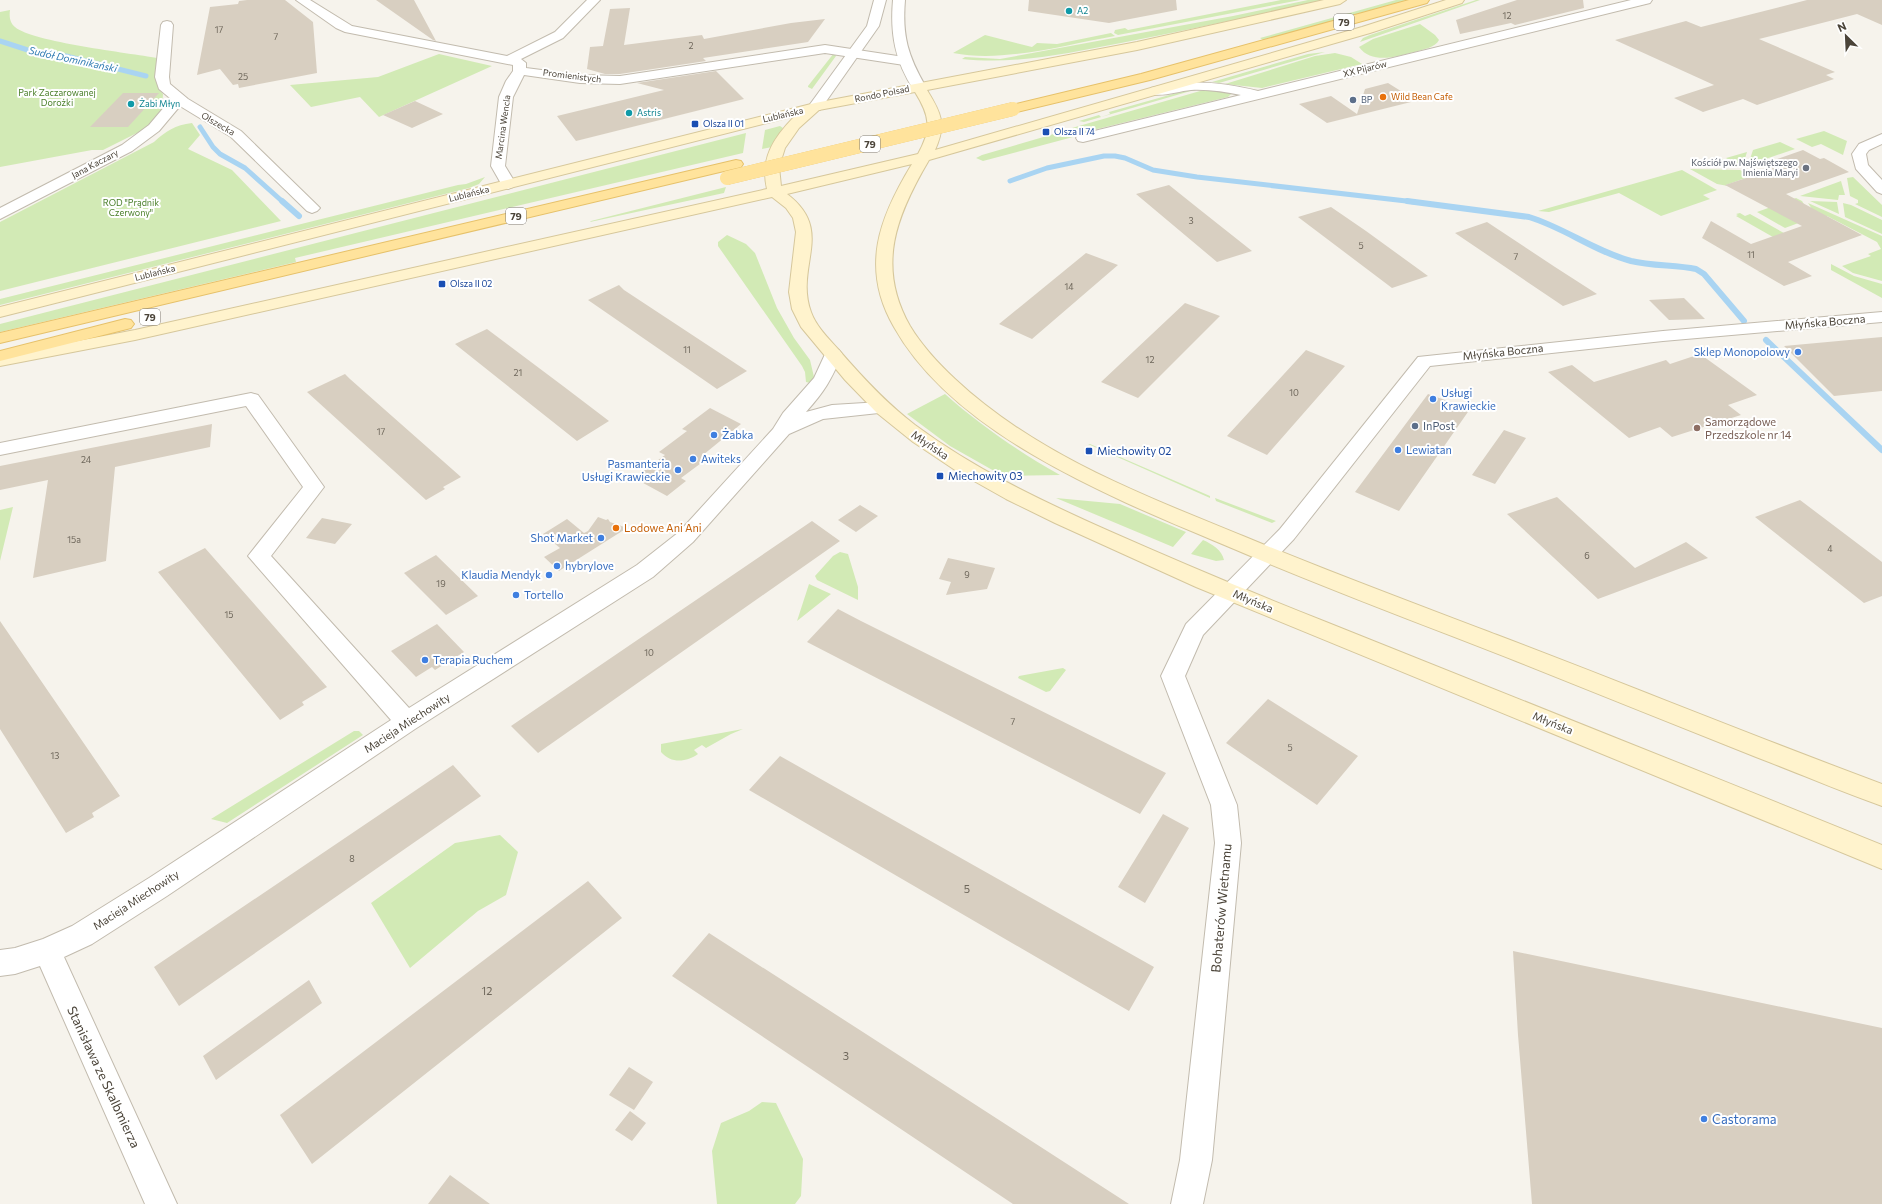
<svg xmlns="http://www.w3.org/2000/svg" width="1882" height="1204" viewBox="0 0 1882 1204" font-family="Commissioner,sans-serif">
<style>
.green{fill:#d2eab5}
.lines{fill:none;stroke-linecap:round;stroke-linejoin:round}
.stream-far1{stroke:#a9d4f2;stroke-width:5}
.stream{stroke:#a9d4f2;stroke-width:6}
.building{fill:#d8cfc1}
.minor-casing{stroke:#c2bbae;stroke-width:2}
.tertiary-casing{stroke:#c2bbae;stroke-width:2}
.secondary-casing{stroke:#d6c79b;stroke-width:2}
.primary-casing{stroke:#e6c16a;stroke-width:2}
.minor{fill:#fff;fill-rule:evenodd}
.tertiary{fill:#fff;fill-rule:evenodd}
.secondary{fill:#fff3cd;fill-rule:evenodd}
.primary{fill:#ffe39c;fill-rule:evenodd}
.primary-bridge-casing{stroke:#e6c16a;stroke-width:14;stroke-linecap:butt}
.primary-bridge{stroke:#ffe39c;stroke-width:14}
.culture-dot{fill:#0f9aa8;stroke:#fff;stroke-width:1.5}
.food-dot{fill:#e8710a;stroke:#fff;stroke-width:1.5}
.service-dot{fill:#5c6f8a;stroke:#fff;stroke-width:1.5}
.transit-dot{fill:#1a4fb4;stroke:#fff;stroke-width:1.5}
.worship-dot{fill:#6b7280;stroke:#fff;stroke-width:1.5}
.shop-dot{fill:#3f7fe0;stroke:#fff;stroke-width:1.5}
.education-dot{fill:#8d6e63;stroke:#fff;stroke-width:1.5}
.labels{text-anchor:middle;stroke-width:4;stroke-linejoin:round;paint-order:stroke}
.far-culture-label{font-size:9px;fill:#0d838f;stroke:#fff;text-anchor:start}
.number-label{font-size:9px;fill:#6e675b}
.far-street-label{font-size:9px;fill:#4b4439;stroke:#fff}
.far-park-label{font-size:9px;fill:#4a7f2a;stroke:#fff}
.far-food-label{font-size:9px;fill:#c56008;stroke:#fff;text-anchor:start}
.far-service-label{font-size:9px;fill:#4e5e75;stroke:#fff;text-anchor:start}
.far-transit-label{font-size:9px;fill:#164399;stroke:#fff;text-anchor:start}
.far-worship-label{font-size:9px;fill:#5b616d;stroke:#fff;text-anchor:end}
.shield{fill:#fff;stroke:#817c74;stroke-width:1}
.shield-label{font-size:10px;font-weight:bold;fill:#4b4439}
.far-water-label{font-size:10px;font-style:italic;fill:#2e7ab2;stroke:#fff}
.street-label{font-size:11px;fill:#4b4439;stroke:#fff}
.shop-label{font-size:11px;fill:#366cbe;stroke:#fff;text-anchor:start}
.education-label{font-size:11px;fill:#785e54;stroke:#fff;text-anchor:start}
.service-label{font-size:11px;fill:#4e5e75;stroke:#fff;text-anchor:start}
.transit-label{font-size:11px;fill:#164399;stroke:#fff;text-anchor:start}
.food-label{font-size:11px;fill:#c56008;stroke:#fff;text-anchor:start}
.near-number-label{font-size:11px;fill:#6e675b}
.near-street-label{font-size:13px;fill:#4b4439;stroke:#fff}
.near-shop-label{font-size:13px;fill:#366cbe;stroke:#fff;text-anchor:start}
</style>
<rect width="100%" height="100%" fill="#f6f3ec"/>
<!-- green -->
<path class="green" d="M1281,0H1300L1118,35L1114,33L1115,30L1125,28L1128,30Z
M1308,0H1322C1255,16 1188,30 1121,43C1068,53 1016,65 962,59L965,57L1000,59L1233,16Z
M1396,0H1407L1263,40L1260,38Z
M1476,0H1480L1360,42L1363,38L1370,35Z
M10,10C9,17 10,23 15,27C32,42 130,53 157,58C155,72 154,82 163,94L162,109L154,122L141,131L103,150H92L0,167V12Z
M1420,24L1435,35L1439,40C1435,48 1423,49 1415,52C1398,56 1372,65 1359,47L1373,39Z
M1111,33L1115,36C1064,45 1004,63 953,53L985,35L1032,47L1037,43L1057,44Z
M1325,52L1219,83L1212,82L1308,54Z
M834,53L836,56L812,89L808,87V86Z
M1335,53L1351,57L1362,64L1262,88L1225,84L1315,56Z
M439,54L492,66L379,117L360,97L311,107L290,85L378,77Z
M1207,89L1229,92L1231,94L1228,97L1085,132L1087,134L1083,135L1072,128Z
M1194,90L1084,122L1079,121L1099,115L1101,117L1110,114L1109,112L1180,92Z
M192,123L200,135L188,149L232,170L281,221L0,291V222L154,142C166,131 175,125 192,123Z
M780,126L783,128L772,147L762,149L765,130Z
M1064,131L1073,137L983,161L976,158L982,155Z
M1824,131L1847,141L1843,155L1821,144L1812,147L1796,139Z
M746,133L743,153L295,258L296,262L0,332V324Z
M1780,142L1795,149L1748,165L1753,150Z
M1747,152L1743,165L1740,166L1726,158Z
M1723,159L1737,167H1696Z
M1690,169L1740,170L1751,176L1726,185L1728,186L1717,184Z
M1682,170L1717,190L1703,195L1710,199L1661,216L1619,193L1549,212L1538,211Z
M485,177L479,184L469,188L0,305V299L458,185L466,184Z
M1853,177L1882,205V217L1855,204L1858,203V200L1850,196L1847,178Z
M1841,181L1845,195H1839L1838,200L1800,196Z
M726,187L724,193L590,222L591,221Z
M1796,198L1802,201L1812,218L1785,228L1757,212Z
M1810,201L1837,202L1839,214Z
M1808,203L1882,236V281L1853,273L1842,266L1871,256L1868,254L1881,249L1877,242L1827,216L1818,218Z
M1843,203L1851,205L1882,220V234L1845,217Z
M1740,213L1745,216L1750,214L1791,237L1780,241L1736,216L1738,215L1736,214Z
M727,235L746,244L755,253L777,308L794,338L810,360L814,377L810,383L806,382L805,372L802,366L718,246V242Z
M1831,264L1854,276L1882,284V298L1831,270Z
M945,394C981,426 1018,451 1060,475L1003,476L950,446L907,414Z
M1088,444H1090L1210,496V498Z
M1056,498L1120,504L1186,532L1173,547Z
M1215,498L1276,521L1272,523L1216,501Z
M13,507L0,561V510Z
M1203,540C1212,544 1222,550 1224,560L1216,561L1191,554Z
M840,552L848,554L858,587V600L817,580L815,576L833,556Z
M809,584L831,594L797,621Z
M1063,668L1066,670L1050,691L1046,692L1018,678L1019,676Z
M743,729L731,734L706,748L702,745L694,750L698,754C687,762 671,764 661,752V744Z
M354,731H359L363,735L227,823L211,819Z
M500,835L518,852L506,895L478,911L410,968L371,903L455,843Z
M762,1102L776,1103L803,1159L801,1196L795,1204H717L712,1151L721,1123L749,1111Z"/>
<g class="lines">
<!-- stream-far1 -->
<path class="stream-far1" d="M0,41L37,53L66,56L146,76
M200,127L213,147L220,154L245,168L283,202
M1010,181L1047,168L1104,156H1115L1125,158L1153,170L1197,177L1415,202"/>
<!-- stream -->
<path class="stream" d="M282,201L299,216
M1407,201L1529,217C1565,228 1594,251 1631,261C1652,266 1675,265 1696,269L1704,274L1744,321
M1766,340L1882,450"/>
</g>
<!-- building -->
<path class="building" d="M247,0H285L313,22L317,73L239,88L238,84L233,85L220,69L197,75L210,7L238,4L239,1Z
M376,0H414L436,41L433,40Z
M1029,0H1176L1177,10L1109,23L1028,11Z
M1517,0H1583L1584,8L1515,25L1511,23L1460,34L1456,20Z
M1807,0H1882V25L1857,14L1759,39L1835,72L1826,75L1834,79L1757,105L1743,99L1703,112L1674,98L1714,85L1615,40L1686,21L1701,27Z
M630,8L624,45L702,35L704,39L791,23L825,19L808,42L703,58L706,61L620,74H605L587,69L590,47L603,46L610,9Z
M716,71L744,99L576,141L557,116L664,90L637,83Z
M1388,83L1412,98L1406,100L1411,102L1327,123L1299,104L1331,96L1357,114L1365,89Z
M123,93H159L128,127H90Z
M415,101L443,114L412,128L383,115Z
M1803,150L1820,159L1824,158L1849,172L1786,194L1862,235L1788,262L1812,276L1784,286L1702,238L1711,221L1751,244L1802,226L1725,185L1773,169L1763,164Z
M1169,185L1199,209L1252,251L1217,262L1136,194Z
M1331,207L1366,231L1428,276L1392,288L1298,217Z
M1487,222L1555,267L1597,294L1563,306L1455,233Z
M1086,253L1118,265L1032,339L999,324Z
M619,285L624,290L747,371L717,389L588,300Z
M1684,298L1705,319L1669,320L1649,300Z
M1185,303L1220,316L1138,398L1101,382Z
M487,329L563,386L609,421L577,441L455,344Z
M1882,337V391L1834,396L1784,346Z
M1306,350L1345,366L1267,455L1227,436Z
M1700,354L1757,395L1728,405L1741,415L1672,437L1660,427L1629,438L1548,372L1572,365L1594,382L1666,360L1670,364Z
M345,374L350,379L461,477L443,487L445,489L426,500L307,392Z
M1428,394L1470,409L1399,511L1355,492Z
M710,408L741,424L703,455L708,458L681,478L686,481L667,496L634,478L665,455L659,452L687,431L682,429Z
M212,424L210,447L115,467L106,561L33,578L48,480L0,490V466Z
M1504,430L1526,438L1495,484L1472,475Z
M1557,497L1635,568L1686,542L1708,558L1598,599L1507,514Z
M1800,500L1882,562V596L1864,603L1755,517Z
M860,505L878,516L856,532L838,520Z
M598,517L606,520L608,519L610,522L627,528L559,571L544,557L560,548L543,534L567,519L584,533L588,531Z
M322,518L352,524L335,544L306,538Z
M812,521L840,541L538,753L511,726Z
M205,548L327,687L302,702L304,705L280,720L158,572Z
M436,555L478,596L446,615L404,573Z
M948,558L995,568L987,589L946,595L951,582L939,579Z
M838,609L861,621L1166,773L1140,814L807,642Z
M0,621L120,796L92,813L94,817L66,833L0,729Z
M437,624L464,652L435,670L432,667L416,677L391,651Z
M1268,699L1358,756L1317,805L1226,743Z
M780,756L1154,967L1129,1011L749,790Z
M453,765L481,796L179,1006L154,967Z
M1163,814L1189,828L1145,903L1118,887Z
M588,881L622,918L312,1164L280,1115Z
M709,933L866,1034L1129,1204H1013L672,976Z
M1513,951L1882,1028V1204H1532L1518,1035Z
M309,980L322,1003L216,1080L203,1056Z
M629,1067L653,1082L634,1110L609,1095Z
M630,1111L646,1123L632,1141L615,1130Z
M450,1175L490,1204H428Z"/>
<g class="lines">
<!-- minor casing -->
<g class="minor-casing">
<path id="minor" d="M296,0H310L352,26L507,56L555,32L587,0H600L563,38L521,59L526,63V68L580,75L620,76L825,45L904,57L909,58L911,61L909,64L904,65L825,53L620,84L580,83L524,75L513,97L505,166L516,184L513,187L508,189L503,187L491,166L499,97L506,81L513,71V65L345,32L336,28Z
M1631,0H1652L1650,3L1083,142L1078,141L1076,138L1078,135L1241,95C1225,92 1208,89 1191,90C1179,91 1163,97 1151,94L1149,91L1151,88C1187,79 1222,82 1258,91Z
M167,21L171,22L173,25L169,77L170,84L188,99L241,131L317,205L320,208L317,211L312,213L307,211L231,137L180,106L159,131L132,151L0,219V208L122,145L149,125L171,99L159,89L155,77L161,25L163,22Z
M1882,134V144L1869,150L1866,154L1868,165L1882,180V194L1877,192L1856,169L1852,154L1859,144Z
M1882,312V322L1663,341L1430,366L1294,539L1203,635L1185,676L1237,805L1241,843L1212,1160L1203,1204H1171L1180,1160L1215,843L1211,805L1161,676L1186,624L1280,529L1418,357L1663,331Z
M833,349L839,350L842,354C832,379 824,392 806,412L832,405L881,402L888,404L890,408L888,412L823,419L789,434L693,542L653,577L415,729L167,896L92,944L64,957L177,1204H145L40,966L15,974L0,976V950L15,948L43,939L72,926L149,878L391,720L248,556L303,487L246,406L0,455V443L251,393L258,395L324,487L271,556L409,708L637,565L679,532L773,429L783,413L814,378L827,350Z"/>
</g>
<!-- tertiary casing -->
<g class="tertiary-casing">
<path id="tertiary" d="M874,0H886L879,26L820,110H810L808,107L867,26Z
M893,0H905C902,36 908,56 926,87L924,90H914C895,62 890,33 893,0Z"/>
</g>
<!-- secondary casing -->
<g class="secondary-casing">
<path id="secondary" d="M1324,0H1346L1340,4L1137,50L927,90C941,113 947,124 935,150L1362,27L1446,0H1464L1462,3L1370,33L929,160C896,216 876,266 910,326C922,346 939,364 955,379C1036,455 1143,495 1243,536C1327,571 1413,603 1497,635C1626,684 1753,736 1882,784V806C1839,791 1798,773 1756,757C1676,725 1596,693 1516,661C1422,624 1327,589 1234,549C1122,502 956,438 894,327C860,268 879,218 912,164L787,194C836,231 794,266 811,312C816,326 828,338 838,349C862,377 886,403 915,425C974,469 1042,501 1109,531C1181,563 1253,593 1326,622C1511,696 1697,770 1882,845V869L1196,587L1055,523L1006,499L958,472L913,442L877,413L845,380L801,327L792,309L789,292L796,232L793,218L786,208L772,197L135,340L0,366V356L135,330L767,189C760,159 773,138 795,116L0,317V307L815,103L1137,42ZM915,92C930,116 932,129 918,154L781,186L779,167L785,148L799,128L819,110Z"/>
</g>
<!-- primary casing -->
<g class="primary-casing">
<path id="primary" d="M1409,0H1429L1427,3L1150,80L1013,113L1008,112L1006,109L1008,106L1141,74Z
M736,160L741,161L743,164L741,167L0,343V333Z
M125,319L131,320L134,324L131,328L0,361V351Z"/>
</g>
<!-- minor -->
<use href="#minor" class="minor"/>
<!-- tertiary -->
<use href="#tertiary" class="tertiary"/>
<!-- secondary -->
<use href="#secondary" class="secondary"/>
<!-- primary -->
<use href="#primary" class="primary"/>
<!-- primary-bridge casing -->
<g class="primary-bridge-casing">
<path id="primary-bridge" d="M727,178L1013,109"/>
</g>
<!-- primary-bridge -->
<use href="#primary-bridge" class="primary-bridge"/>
</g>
<!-- markers -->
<g class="culture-dot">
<circle cx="1069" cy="11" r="4"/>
<circle cx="131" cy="104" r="4"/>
<circle cx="629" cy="113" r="4"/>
</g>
<g class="food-dot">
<circle cx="1383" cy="97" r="4"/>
<circle cx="616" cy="528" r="4"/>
</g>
<g class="service-dot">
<circle cx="1353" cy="100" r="4"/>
<circle cx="1415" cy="426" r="4"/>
</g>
<g class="transit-dot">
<rect x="691" y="120" width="8" height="8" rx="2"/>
<rect x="1042" y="128" width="8" height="8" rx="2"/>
<rect x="438" y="280" width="8" height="8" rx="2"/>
<rect x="1085" y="447" width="8" height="8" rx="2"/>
<rect x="936" y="472" width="8" height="8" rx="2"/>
</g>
<circle class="worship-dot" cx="1806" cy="168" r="4"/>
<g class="shop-dot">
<circle cx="1798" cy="352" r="4"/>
<circle cx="1433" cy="399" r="4"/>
<circle cx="714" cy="435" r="4"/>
<circle cx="1398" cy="450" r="4"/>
<circle cx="693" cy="459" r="4"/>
<circle cx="678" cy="470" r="4"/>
<circle cx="601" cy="538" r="4"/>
<circle cx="557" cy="566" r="4"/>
<circle cx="549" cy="575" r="4"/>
<circle cx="516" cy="595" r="4"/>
<circle cx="425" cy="660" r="4"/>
<circle cx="1704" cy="1119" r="4"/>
</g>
<circle class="education-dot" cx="1697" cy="428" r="4"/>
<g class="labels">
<!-- far-culture labels -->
<g class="far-culture-label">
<text x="1077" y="14">A2</text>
<text x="139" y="107">Żabi Młyn</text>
<text x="637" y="116">Astris</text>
</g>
<!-- number labels -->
<g class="number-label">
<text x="1507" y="19">12</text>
<text x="219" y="33">17</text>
<text x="276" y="40">7</text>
<text x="691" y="49">2</text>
<text x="243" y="80">25</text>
<text x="1191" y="224">3</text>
<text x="1361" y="249">5</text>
<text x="1751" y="258">11</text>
<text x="1516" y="260">7</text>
<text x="1069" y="290">14</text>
<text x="687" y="353">11</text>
<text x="1150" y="363">12</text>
<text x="518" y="376">21</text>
<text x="1294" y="396">10</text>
<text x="381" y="435">17</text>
<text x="86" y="463">24</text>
<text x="74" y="543">15a</text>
<text x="1830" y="552">4</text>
<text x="1587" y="559">6</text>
<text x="967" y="578">9</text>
<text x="441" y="587">19</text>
<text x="229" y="618">15</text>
<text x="649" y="656">10</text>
<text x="1013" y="725">7</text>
<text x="1290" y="751">5</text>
<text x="55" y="759">13</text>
<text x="352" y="862">8</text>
</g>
<!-- far-street labels -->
<g class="far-street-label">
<text transform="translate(1365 69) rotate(-14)" y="3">XX Pijarów</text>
<text transform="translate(572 76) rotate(7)" y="3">Promienistych</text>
<text transform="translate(882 94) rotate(-11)" y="3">Rondo Polsad</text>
<text transform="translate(783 115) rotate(-13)" y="3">Lublańska</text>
<text transform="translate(218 124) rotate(30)" y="3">Olszecka</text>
<text transform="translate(503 127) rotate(-82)" y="3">Marcina Wencla</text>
<text transform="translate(95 164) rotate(-28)" y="3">Jana Kaczary</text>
<text transform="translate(469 194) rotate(-14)" y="3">Lublańska</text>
<text transform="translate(155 273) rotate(-14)" y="3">Lublańska</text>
</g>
<!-- far-park labels -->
<g class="far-park-label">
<text x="57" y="96">Park Zaczarowanej<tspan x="57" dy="10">Dorożki</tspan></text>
<text x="131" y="206">ROD "Prądnik<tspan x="131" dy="10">Czerwony"</tspan></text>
</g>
<!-- far-food labels -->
<g class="far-food-label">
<text x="1391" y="100">Wild Bean Cafe</text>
</g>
<!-- far-service labels -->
<g class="far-service-label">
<text x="1361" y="103">BP</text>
</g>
<!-- far-transit labels -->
<g class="far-transit-label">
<text x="703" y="127">Olsza II 01</text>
<text x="1054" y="135">Olsza II 74</text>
<text x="450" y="287">Olsza II 02</text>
</g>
<!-- far-worship labels -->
<g class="far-worship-label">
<text x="1798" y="166">Kościół pw. Najświętszego<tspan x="1798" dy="10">Imienia Maryi</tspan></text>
</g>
<!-- shield labels -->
<g class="shield">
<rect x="1334" y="14" width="20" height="16" rx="3"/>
<rect x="860" y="136" width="20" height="16" rx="3"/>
<rect x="506" y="208" width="20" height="16" rx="3"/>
<rect x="140" y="309" width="20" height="16" rx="3"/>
</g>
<g class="shield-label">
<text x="1344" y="26">79</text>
<text x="870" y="148">79</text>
<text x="516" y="220">79</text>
<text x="150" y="321">79</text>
</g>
<!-- far-water labels -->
<g class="far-water-label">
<text transform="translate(73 59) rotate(12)" y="4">Sudół Dominikański</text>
</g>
<!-- street labels -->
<g class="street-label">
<text transform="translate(1825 322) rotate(-5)" y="4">Młyńska Boczna</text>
<text transform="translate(1503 352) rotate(-6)" y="4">Młyńska Boczna</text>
<text transform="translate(930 445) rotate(34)" y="4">Młyńska</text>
<text transform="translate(1253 601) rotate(23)" y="4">Młyńska</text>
<text transform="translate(407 723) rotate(-33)" y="4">Macieja Miechowity</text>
<text transform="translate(1553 723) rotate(22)" y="4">Młyńska</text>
<text transform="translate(136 900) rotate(-33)" y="4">Macieja Miechowity</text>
</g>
<!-- shop labels -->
<g class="shop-label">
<text x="1790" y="356" text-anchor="end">Sklep Monopolowy</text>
<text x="1441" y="397">Usługi<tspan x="1441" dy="13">Krawieckie</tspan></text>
<text x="722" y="439">Żabka</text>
<text x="1406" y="454">Lewiatan</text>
<text x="701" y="463">Awiteks</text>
<text x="670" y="468" text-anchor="end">Pasmanteria<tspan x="670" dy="13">Usługi Krawieckie</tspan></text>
<text x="593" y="542" text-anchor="end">Shot Market</text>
<text x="565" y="570">hybrylove</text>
<text x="541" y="579" text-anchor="end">Klaudia Mendyk</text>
<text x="524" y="599">Tortello</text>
<text x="433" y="664">Terapia Ruchem</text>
</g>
<!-- education labels -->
<g class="education-label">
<text x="1705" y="426">Samorządowe<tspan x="1705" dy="13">Przedszkole nr 14</tspan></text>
</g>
<!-- service labels -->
<g class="service-label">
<text x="1423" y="430">InPost</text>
</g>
<!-- transit labels -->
<g class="transit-label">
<text x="1097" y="455">Miechowity 02</text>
<text x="948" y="480">Miechowity 03</text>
</g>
<!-- food labels -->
<g class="food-label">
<text x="624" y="532">Lodowe Ani Ani</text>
</g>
<!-- near-number labels -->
<g class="near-number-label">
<text x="967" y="893">5</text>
<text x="487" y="995">12</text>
<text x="846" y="1060">3</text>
</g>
<!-- near-street labels -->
<g class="near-street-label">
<text transform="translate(1221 908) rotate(-85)" y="5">Bohaterów Wietnamu</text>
<text transform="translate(104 1077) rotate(65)" y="5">Stanisława ze Skalbmierza</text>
</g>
<!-- near-shop labels -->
<g class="near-shop-label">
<text x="1712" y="1124">Castorama</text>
</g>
</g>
<!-- north arrow -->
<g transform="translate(1846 36) rotate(336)" stroke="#ffffff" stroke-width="3" paint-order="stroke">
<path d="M0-3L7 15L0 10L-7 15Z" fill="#4b4439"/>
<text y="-6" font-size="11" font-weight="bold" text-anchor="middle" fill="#4b4439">N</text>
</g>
</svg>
